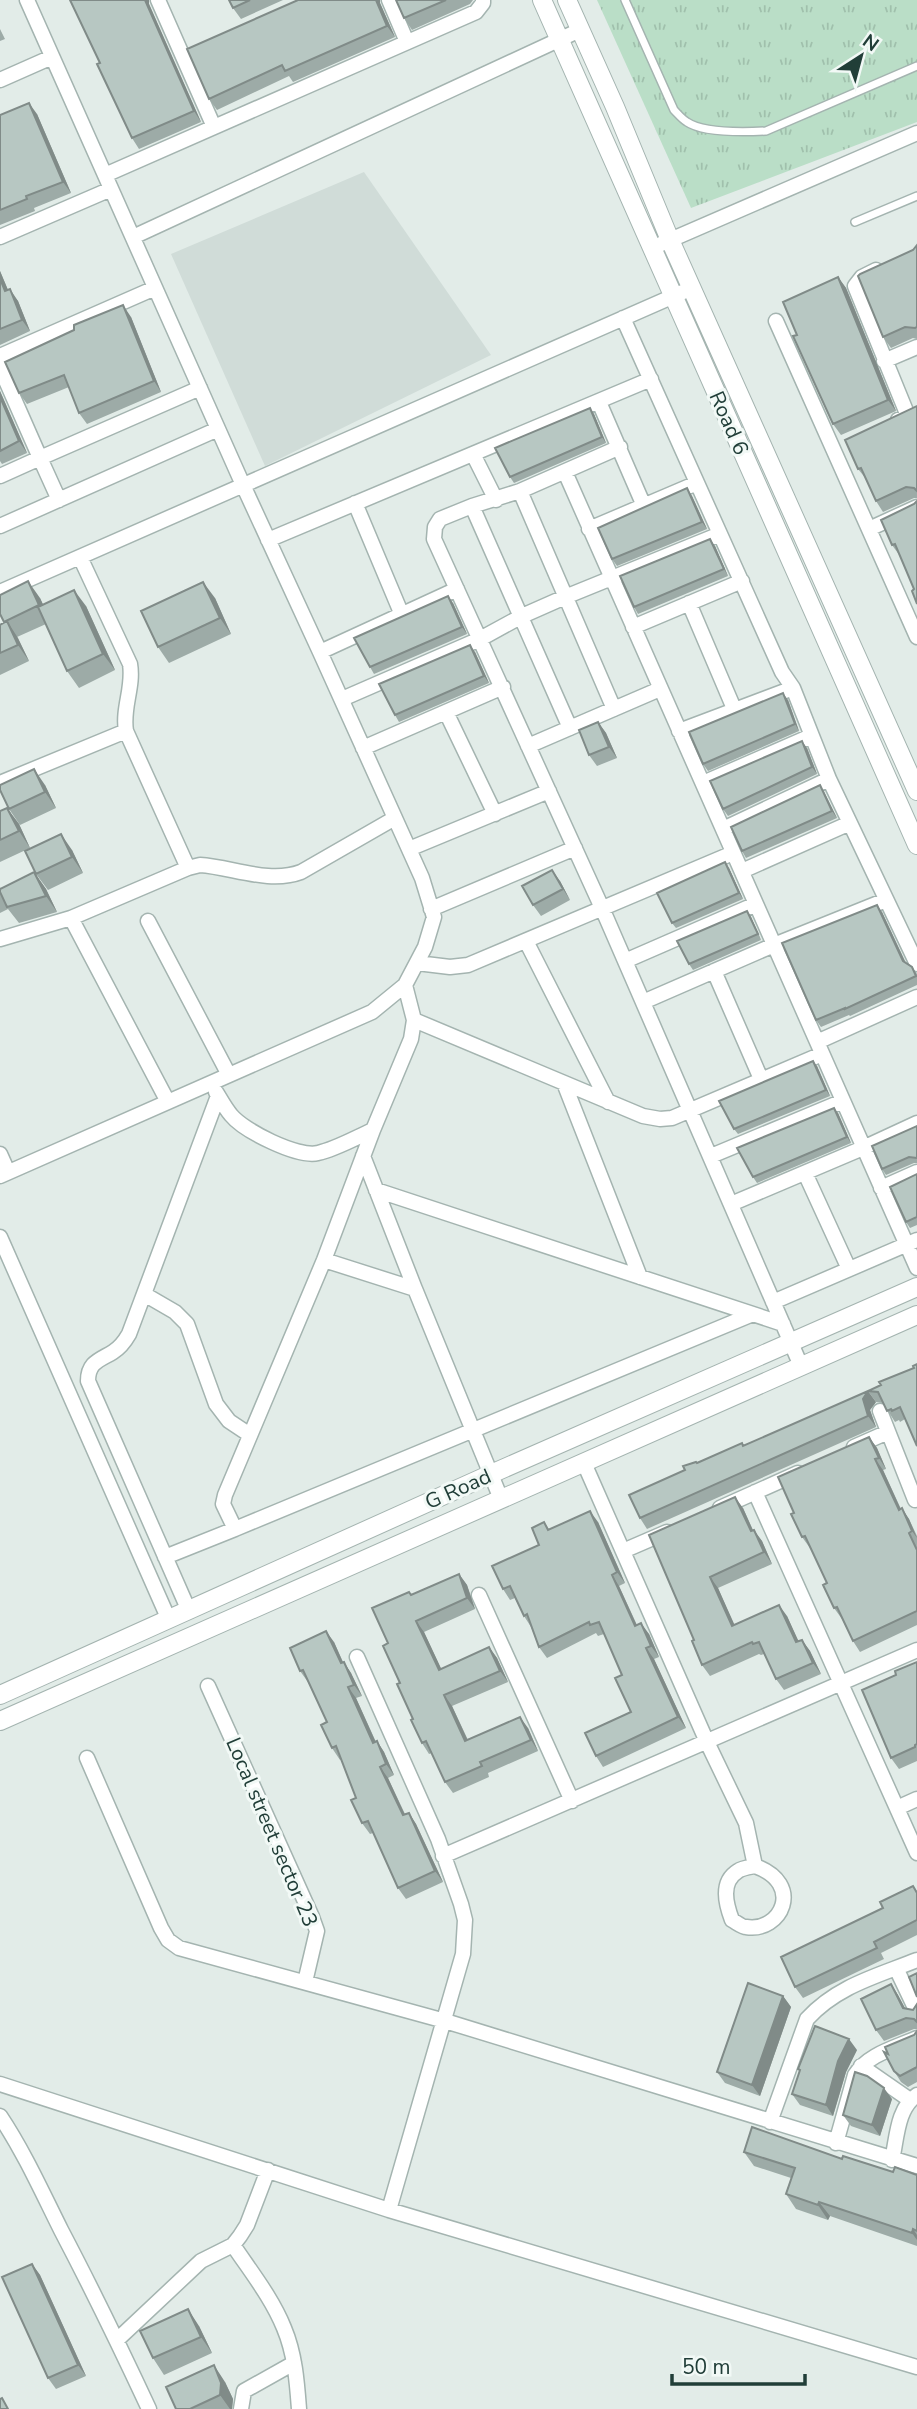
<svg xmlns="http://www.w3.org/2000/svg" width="917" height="2409" viewBox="0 0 917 2409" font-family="'Nunito Sans',sans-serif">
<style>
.built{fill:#d0dcd8}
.grass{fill:url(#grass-tufts)}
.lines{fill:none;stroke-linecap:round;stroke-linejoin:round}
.service-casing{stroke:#a4b4b0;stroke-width:10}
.minor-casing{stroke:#a4b4b0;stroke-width:17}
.tertiary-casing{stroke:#a4b4b0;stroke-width:20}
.service{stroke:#fff;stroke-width:7}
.minor{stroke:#fff;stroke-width:14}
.tertiary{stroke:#fff;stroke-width:18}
.wall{fill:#9daba7}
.shaded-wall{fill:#808b88}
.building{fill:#b7c7c2;stroke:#808b88;stroke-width:2}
.labels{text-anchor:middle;stroke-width:6;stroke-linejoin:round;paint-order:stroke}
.street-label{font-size:21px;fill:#213e38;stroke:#f2f9f6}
</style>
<defs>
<pattern id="grass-tufts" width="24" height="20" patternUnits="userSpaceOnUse" patternTransform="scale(1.75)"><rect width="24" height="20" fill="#badec7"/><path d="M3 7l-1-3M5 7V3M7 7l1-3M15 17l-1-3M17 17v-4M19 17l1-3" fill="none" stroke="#a0c0ac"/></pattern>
</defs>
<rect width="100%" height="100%" fill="#e2ece8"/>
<!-- built -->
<path class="built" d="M364,172L491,355L265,466L171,254Z"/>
<!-- grass -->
<path class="grass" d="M597,0H917V122L691,208Z"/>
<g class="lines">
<!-- service casing -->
<g class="service-casing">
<path id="service" d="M625,0L674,110C678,114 682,119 687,122C703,133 746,132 766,131L917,66
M855,222L917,196"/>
</g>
<!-- minor casing -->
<g class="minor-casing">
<path id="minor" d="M158,0L214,127
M389,0L407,42
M0,80L52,57
M105,175L476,12L483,3V0
M0,237L111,189
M133,237L580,30
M661,244L917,133
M876,270L862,277L855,286L908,416L898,420
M623,318L782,672L793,688L679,731
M776,321L917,637
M0,356L155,288
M884,361L917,347
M0,367L40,458L200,388
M599,402L644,506
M620,447L520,491L472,506L440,519L435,527L434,539L602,908L801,1366
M473,454L496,500
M565,472L917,1268
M0,476L40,458L59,500
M520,491L614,709
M355,503L402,615
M472,506L570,728
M0,526L218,429
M589,529L697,483
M869,529L917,507
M268,540L651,379
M80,557L130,664C134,687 122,708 126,731L188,868
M0,592L692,288
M689,603L735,711
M633,627L742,581
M320,652L457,589
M793,688L829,779L917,964
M342,699L480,639L522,616L565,597L720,534
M446,712L495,814
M528,746L660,689
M363,748L503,687
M0,783L126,731
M703,783L811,736
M723,829L829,779
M409,849L549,791
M742,871L850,823
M431,909L575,848
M71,918L168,1102
M148,921L229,1075
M0,939L71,918L188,868L200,865C232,867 269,884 301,872L395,818
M526,941L608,1102
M625,961L756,904
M417,963L450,967L468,965L733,853
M714,971L761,1079
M643,1002L774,945L886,900
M414,1020L643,1116L660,1119L672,1118L822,1054
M817,1042L917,997
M564,1083L640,1277
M216,1092C221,1100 225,1108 231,1115C244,1131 298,1158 318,1153C336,1149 355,1138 373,1130
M0,1154L8,1172
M363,1156L415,1289
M711,1156L843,1101
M805,1173L849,1269
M0,1176L372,1012L405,985L425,947L434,917L422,878L320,652L243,485L27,0
M881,1188L917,1172
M376,1190L783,1324
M731,1204L863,1148L917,1123
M0,1237L169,1620
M324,1260L415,1289L501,1499
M144,1294L175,1312L187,1324L216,1404L229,1421L250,1435
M773,1302L917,1240
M880,1411L915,1500
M854,1447L888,1432
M584,1463L707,1742L746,1823L755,1866C750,1867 742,1868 738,1871C720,1882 726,1904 732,1920C736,1922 742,1927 746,1927C781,1933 805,1884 755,1866
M755,1492L917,1853
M720,1508L798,1473
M235,1529L753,1314
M623,1551L667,1532
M165,1557L235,1529L223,1504L225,1495L324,1260L373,1130L411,1039L414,1020L405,985
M479,1595L572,1801
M189,1611L88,1381C88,1362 100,1360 113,1352C121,1347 125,1341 129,1334L218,1096
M357,1657L438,1839L461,1904L465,1920L463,1954L389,2210
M208,1686L312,1917L317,1931L305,1982
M87,1758L161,1928L168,1940L179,1948L445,2021L917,2166
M897,1808L917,1799
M443,1856L917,1650
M896,1968L917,2012
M861,2066L910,2100
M0,2084L389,2210L917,2367
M0,2116C24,2152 42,2192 61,2230C92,2289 121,2349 149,2409
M770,2122L807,2019C837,1986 877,1976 917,1960
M836,2143L855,2075C868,2054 895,2048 917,2038
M892,2160C897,2138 897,2108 917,2095
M233,2245C251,2272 272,2298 284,2328C295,2354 297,2382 299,2409
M117,2340L201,2261L233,2245L240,2236L247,2225L268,2170
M241,2409L244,2391L294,2363"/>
</g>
<!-- tertiary casing -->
<g class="tertiary-casing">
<path id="tertiary" d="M542,0L917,845
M567,0L615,107L670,240L917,791
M0,1695L491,1474L917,1287
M0,1721L917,1315"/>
</g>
<!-- service -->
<use href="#service" class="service"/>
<!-- minor -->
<use href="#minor" class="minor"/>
<!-- tertiary -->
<use href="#tertiary" class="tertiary"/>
</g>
<!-- wall -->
<path class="wall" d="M70,0H149V4L201,122L139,149L132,138L100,63Z
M229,0H283L241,19L233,8Z
M396,0H473L470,4L412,30L404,18Z
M380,3L395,37L293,82L289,76L217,110L209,99Z
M0,29L5,39L0,41Z
M37,114L71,193L34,208L35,211L0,225V115Z
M917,245V339L913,338L891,348L883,337L913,250Z
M0,271L8,290L18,301L30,331L0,345Z
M838,277L846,288L896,411L841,435L833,424L797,335Z
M131,317L161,392L87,424L79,413L69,387L27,404L19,393Z
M0,391L27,453L2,464L0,461Z
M917,406V498H914L883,512L876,501L867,480L858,469Z
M594,414L606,443L514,483L510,477Z
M692,496L707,529L617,566L612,559Z
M914,504V589L900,556L892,545Z
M715,546L728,576L638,614L634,607Z
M40,598L43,605L86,606L115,670L79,688L67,671L46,624L17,637L29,661L0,675V625L4,623L0,614Z
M215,598L231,634L169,663L158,647Z
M453,603L467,634L374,674L370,667Z
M475,652L489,683L399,722L395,715Z
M788,700L799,731L708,771L703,764Z
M598,722L606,733L617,758L597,766L589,755Z
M807,748L817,774L728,816L723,809Z
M45,785L56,808L20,825L9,809Z
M820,785L824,792L837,818L746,858L742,851Z
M7,808L19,824L30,848L0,862V811Z
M72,850L83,873L48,890L36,874Z
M729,868L743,899L676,928L672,923Z
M34,872L46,889L57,912L19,923L8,909L0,913V887L1,889Z
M560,881L570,900L541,916L533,905Z
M882,912L906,963L912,967L917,974V985L850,1016L849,1015L821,1027L816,1020Z
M751,917L761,940L693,970L689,964Z
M817,1066L830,1096L738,1134L734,1129Z
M838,1113L851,1143L757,1183L753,1177Z
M917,1125V1163H914L886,1175L882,1169Z
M917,1174V1225L910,1228L906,1222Z
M917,1364L905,1419L900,1422L899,1420L895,1422L883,1403L876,1402L868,1391L914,1368Z
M876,1402L870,1410L876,1427L647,1529L640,1518L685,1470L697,1463L744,1445Z
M869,1437L877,1448L886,1469L883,1470L901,1509L909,1519L917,1536V1625L860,1652L853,1641L842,1619L834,1608L827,1583L811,1548H810L802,1537L794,1513Z
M743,1508L753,1530L762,1541L772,1564L718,1588L734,1625L787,1616L798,1641L802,1640L810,1651L821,1674L784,1690L776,1679L764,1654L761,1655L759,1654L710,1676L702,1665L694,1640L649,1535Z
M544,1522L549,1529L598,1522L625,1583L619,1586L637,1625L649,1634L659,1657L654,1659L686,1728L603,1767L596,1756L631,1712L622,1675L604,1634L598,1636L596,1633L547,1658L539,1647L531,1627L524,1616L515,1598L510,1600L503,1589L539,1545Z
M459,1574L467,1585L475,1609L424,1632L441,1669L489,1647L497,1658L508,1682L452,1706L468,1740L528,1728L538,1751L488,1773L489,1777L453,1793L445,1782L432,1753L429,1754L422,1743L400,1683L388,1643L409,1592L412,1595Z
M334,1642L343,1662L351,1673L362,1696L356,1698L376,1742L377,1741L384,1752L394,1775L388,1778L405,1814L409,1813L416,1824L443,1882L406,1899L398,1888L373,1833L370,1834L362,1823L356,1798L341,1759L340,1760L332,1748L327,1722L308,1682L300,1671Z
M917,1662V1761L899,1769L891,1758L896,1675Z
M913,1886L917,1891V1935L881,1953L884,1959L803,1998L795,1987L883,1908Z
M891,1984L898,1995L905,2009L913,2010L917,2004V2029H914L884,2041L876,2030Z
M783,1996L791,2007L760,2096L725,2083L717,2072Z
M917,2031V2082L908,2087L901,2082L894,2071L888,2054L914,2035Z
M857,2050L846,2072L833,2116L800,2105L792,2094L800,2072L798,2069Z
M892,2099L880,2136L851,2126L843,2115Z
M744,2152L842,2159L893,2172L917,2175V2246L830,2216L828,2220L796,2209L786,2194L791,2178L754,2166Z
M32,2264L40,2275L86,2376L56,2389L48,2378Z
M199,2326L212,2353L164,2375L153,2358Z
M225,2382L233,2399L232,2409H176Z"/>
<!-- shaded-wall -->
<path class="shaded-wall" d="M145,0H149V4L201,122L194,111Z
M376,0H380V3L395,37L387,26Z
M29,103L37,114L71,193L63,182Z
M0,271L13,302L5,291L0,279Z
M838,277L846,288L896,411L888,400Z
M10,289L18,301L30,331L22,320Z
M123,305L131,317L161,392L154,381Z
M0,391L27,453L19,441L0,397Z
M590,408L594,414L606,443L602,437Z
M687,488L692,496L707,529L702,522Z
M710,539L715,546L728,576L724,569Z
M28,581L40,598L51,621L39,605Z
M203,582L215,598L231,634L220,618Z
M74,590L86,606L115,670L103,654Z
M448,596L453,603L467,634L462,627Z
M7,621L18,638L29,661L18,645Z
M470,645L475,652L489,683L484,676Z
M783,693L788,700L799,731L795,724Z
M598,722L606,733L617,758L609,747Z
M802,741L807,748L817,774L812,767Z
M34,769L45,785L56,808L45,792Z
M820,785L824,792L837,818L832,811Z
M7,808L19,824L30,848L19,831Z
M61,834L72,850L83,873L72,857Z
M725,862L729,868L743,899L739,893Z
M552,870L560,881L570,900L563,889Z
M34,872L46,889L57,912L46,896Z
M877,905L882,912L908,968L903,961Z
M747,911L751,917L761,940L758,934Z
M813,1061L817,1066L830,1096L826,1090Z
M834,1108L838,1113L851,1143L847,1137Z
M868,1391L876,1402L870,1410L876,1427L868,1416L863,1399Z
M869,1437L877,1448L886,1469L879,1458Z
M875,1459L883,1470L906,1521L899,1510Z
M735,1497L743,1508L758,1542L751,1531Z
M902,1508L909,1519L917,1538L912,1531Z
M590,1511L598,1522L625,1583L617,1572Z
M754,1530L762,1541L772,1564L764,1552Z
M459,1574L467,1585L475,1609L467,1598Z
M612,1575L619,1586L642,1637L635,1626Z
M710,1577L718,1588L740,1637L732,1626Z
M779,1605L787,1616L804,1653L796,1642Z
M416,1621L424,1632L447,1681L439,1670Z
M641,1623L649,1634L659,1657L651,1646Z
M326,1631L334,1642L348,1674L341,1663Z
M802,1640L810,1651L821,1674L813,1663Z
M489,1647L497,1658L508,1682L500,1671Z
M646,1648L654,1659L686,1728L678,1717Z
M344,1662L351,1673L362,1696L354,1685Z
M348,1687L356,1698L381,1754L373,1743Z
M444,1695L452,1706L473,1752L465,1741Z
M520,1717L528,1728L538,1751L531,1740Z
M377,1741L384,1752L394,1775L386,1764Z
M380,1767L388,1778L410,1826L403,1815Z
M409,1813L416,1824L443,1882L435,1871Z
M891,1984L898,1995L911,2019L903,2008Z
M783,1996L791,2007L760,2096L752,2085Z
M849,2039L857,2050L846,2072L833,2116L826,2105L838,2061Z
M884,2088L892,2099L880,2136L872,2125Z
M819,2202L830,2216L828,2220L818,2205Z
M913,2229L917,2235V2240L912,2233Z
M32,2264L40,2275L86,2376L78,2365Z
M188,2309L199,2326L212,2353L201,2337Z
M214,2365L225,2382L233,2399L232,2409H230L220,2395Z"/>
<!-- building -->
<path class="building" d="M70,0H145L194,111L132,138L97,64L100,63Z
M229,0H250L233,8Z
M298,0H376L387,26L285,71L282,65L209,99L187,49Z
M396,0H446L404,18Z
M29,103L63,182L26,196L27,199L0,210V115Z
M917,245V327L915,328L905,327L883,337L858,276L860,274L913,250Z
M838,277L888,400L833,424L793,336L797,335L783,302Z
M0,279L5,291L10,289L22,320L0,329Z
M123,305L154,381L79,413L64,375L19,393L5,362L74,330V325Z
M0,397L19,441L0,451Z
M917,406V491L914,488L906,487L876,501L861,468L858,469L845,440Z
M590,408L602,437L510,477L495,448Z
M687,488L702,522L612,559L598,528Z
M917,501V604L912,591L914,589L895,544L892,545L881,520L914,504Z
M710,539L724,569L634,607L620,576Z
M28,581L39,605L4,622L0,614V595Z
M203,582L220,618L158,647L141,611Z
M74,590L103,654L67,671L38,607Z
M448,596L462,627L370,667L354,638Z
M7,621L18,645L0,653V625Z
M470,645L484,676L395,715L379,684Z
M783,693L795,724L703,764L689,732Z
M598,722L609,747L589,755L579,730Z
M802,741L812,767L723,809L710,781Z
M34,769L45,792L9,809L0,790V785Z
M820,785L832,811L742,851L731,827Z
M7,808L19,831L0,840V811Z
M61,834L72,857L36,874L25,851Z
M725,862L739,893L672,923L657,893Z
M552,870L563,889L533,905L522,886Z
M34,872L46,896L7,907L0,892V889Z
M877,905L903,961L912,967L916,976L845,1009V1008L816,1020L782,943Z
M747,911L758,934L689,964L677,941Z
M813,1061L826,1090L734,1129L719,1101Z
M834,1108L847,1137L753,1177L737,1148Z
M917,1126V1158L909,1157L882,1169L872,1146Z
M917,1174V1217L906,1222L890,1187Z
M917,1364V1446L900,1407L892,1411L891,1409L887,1411L878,1392L868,1391L881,1385L879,1382L914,1368L913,1366Z
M868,1391L863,1399L868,1416L640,1518L629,1495L685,1470L683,1466L696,1462L697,1463L742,1443L743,1446Z
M869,1437L879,1458L875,1459L899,1510L902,1508L912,1531L909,1533L917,1550V1611L853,1641L837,1607L834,1608L823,1585L827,1583L805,1536L802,1537L791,1514L794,1513L778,1477Z
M735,1497L751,1531L754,1530L764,1552L710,1577L732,1626L779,1605L796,1642L802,1640L813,1663L776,1679L759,1642L753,1644L752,1642L702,1665L692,1641L694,1640L649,1535Z
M590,1511L617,1572L612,1575L635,1626L641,1623L651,1646L646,1648L678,1717L596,1756L585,1733L631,1712L615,1678L622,1675L599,1622L590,1625L589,1622L539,1647L527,1614L524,1616L510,1586L503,1589L492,1566L539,1545L532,1528L544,1522L548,1530Z
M459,1574L467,1598L416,1621L439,1670L489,1647L500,1671L444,1695L465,1741L520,1717L531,1740L480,1762L482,1766L445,1782L426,1741L422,1743L411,1720L413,1719L397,1684L400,1683L383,1646L388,1643L372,1608L409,1592L411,1595Z
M326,1631L341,1663L344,1662L354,1685L348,1687L373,1743L377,1741L386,1764L380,1767L403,1815L409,1813L435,1871L398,1888L368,1821L362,1823L351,1800L356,1798L336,1746L332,1748L321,1725L327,1722L303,1670L300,1671L290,1648Z
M917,1662V1744L915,1745V1747L891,1758L862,1690L896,1675L895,1671Z
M913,1886L917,1893V1920L874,1942L877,1948L795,1987L781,1957L883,1908L880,1902Z
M917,1973V1997L909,1977Z
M748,1983L783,1996L752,2085L717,2072Z
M891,1984L903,2008L913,2010L917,2004V2022L914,2019L906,2018L876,2030L861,1999Z
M815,2026L849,2039L838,2061L826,2105L792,2094L800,2070L798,2069Z
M917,2031V2067L900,2076L894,2071L884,2052L888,2054L885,2047L914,2035Z
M855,2072L867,2076L884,2088L872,2125L843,2115Z
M752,2127L842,2159L843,2156L893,2172L895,2167L917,2175V2231L913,2229L912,2233L819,2202L818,2205L786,2194L795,2168L744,2152Z
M32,2264L78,2365L48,2378L2,2277Z
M188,2309L201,2337L153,2358L140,2331Z
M214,2365L221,2383L220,2395L190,2409H176L166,2387Z
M2,2398L8,2409H0V2399Z"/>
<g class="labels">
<!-- street labels -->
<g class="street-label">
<text transform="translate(729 423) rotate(66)" y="7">Road 6</text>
<text transform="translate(458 1489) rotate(-24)" y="7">G Road</text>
<text transform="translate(272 1832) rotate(67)" y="7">Local street sector 23</text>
</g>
</g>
<!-- north arrow -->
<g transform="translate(861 56) rotate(36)" stroke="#f2f9f6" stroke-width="5" paint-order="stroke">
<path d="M0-5L12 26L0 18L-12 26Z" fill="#213e38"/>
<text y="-10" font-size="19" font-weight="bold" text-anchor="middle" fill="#213e38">N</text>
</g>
<!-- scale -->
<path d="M672 2374v10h133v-10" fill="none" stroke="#213e38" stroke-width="3.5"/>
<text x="682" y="2374" font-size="21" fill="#213e38" stroke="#f2f9f6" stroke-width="5" paint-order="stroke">50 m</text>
</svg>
